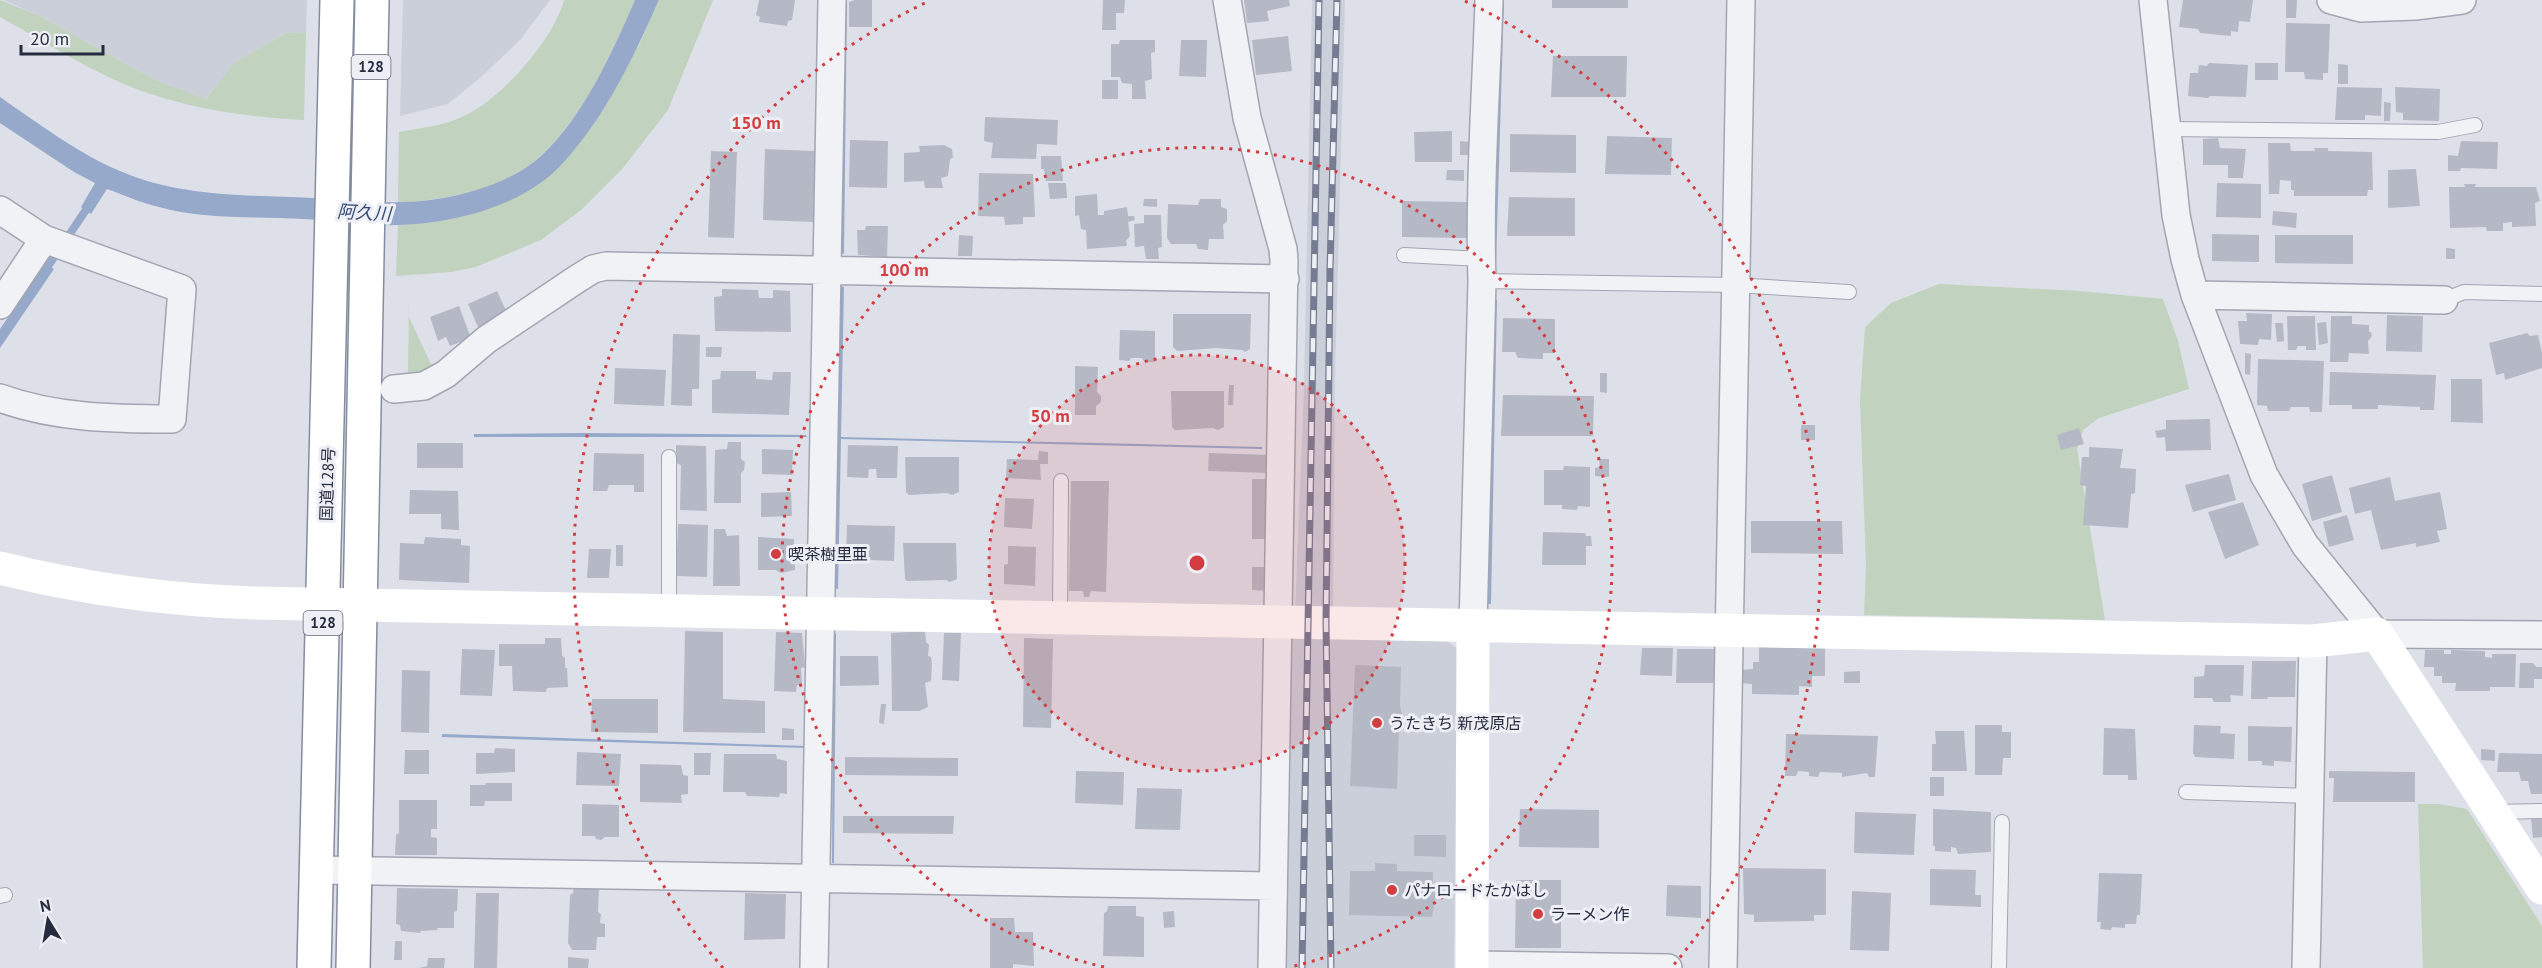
<svg xmlns="http://www.w3.org/2000/svg" width="2542" height="968" viewBox="0 0 2542 968" font-family="'PT Sans','Noto Sans JP',sans-serif">
<style>
.built{fill:#cbcfda}
.green{fill:#c1d2be}
.water{fill:#97a9ca}
.lines{fill:none;stroke-linecap:round;stroke-linejoin:round}
.stream{stroke:#97a9ca;stroke-width:8}
.building{fill:#b4b9c5}
.lane-casing{stroke:#a2a6b2;stroke-width:16}
.street-casing{stroke:#a2a6b2;stroke-width:30}
.highway-casing{stroke:#848c9f;stroke-width:36}
.lane{stroke:#f0f2f6;stroke-width:14}
.street{stroke:#f0f2f6;stroke-width:27}
.secondary{stroke:#fff;stroke-width:33}
.highway{stroke:#fff;stroke-width:33}
.rail-casing{stroke:#767d92;stroke-width:7}
.rail{stroke:#edeff5;stroke-width:4.5;stroke-dasharray:14;stroke-linecap:butt}
.ring{fill:none;stroke:#d33c41;stroke-width:3;stroke-dasharray:3 6}
.poi-dot{fill:#d33c41;stroke:#edeff5;stroke-width:2}
.labels{text-anchor:middle;stroke-width:6;stroke-linejoin:round;paint-order:stroke}
.shield{fill:#edeff5;stroke:#626676;stroke-width:1.5}
.shield-label{font-size:15px;font-weight:bold;fill:#262c3f}
.street-label{font-size:16px;fill:#262c3f;stroke:#edeff5}
.poi-label{font-size:16px;fill:#262c3f;stroke:#edeff5;text-anchor:start}
.water-label{font-size:18px;font-style:italic;fill:#2f4674;stroke:#edeff5}
.centre{fill:#d33c41;stroke:#edeff5;stroke-width:3}
.ring-label{font-size:18px;text-anchor:middle;font-weight:bold;fill:#d33c41;stroke:#edeff5;stroke-width:6;stroke-linejoin:round;paint-order:stroke}
</style>
<rect width="100%" height="100%" fill="#dde0e8"/>
<!-- built -->
<path class="built" d="M3,0H307L306,32L286,33L234,63L206,99L157,81L40,16Z
M403,0H550L520,40L480,78L448,104L400,116Z
M1312,0H1345L1335,378L1333,608L1445,640L1457,648L1454,968H1282L1286,642L1294,634L1304,388Z"/>
<!-- green -->
<path class="green" d="M0,0L40,16L157,81L206,99L234,63L286,33L306,32L304,120C252,117 201,111 151,94C98,77 49,44 0,17Z
M564,0H635C612,54 575,135 525,168C488,193 442,199 398,203L399,132C420,128 443,126 462,117C500,101 554,39 564,0Z
M659,0H713L668,110L623,168L581,210L541,240L476,267L451,272L396,276L398,225L448,219L497,205L525,192L561,165L639,45Z
M355,30L351,292L346,293L348,106Z
M1939,284L2080,291L2163,299L2178,341L2189,389L2099,418L2083,430L2077,449L2105,620L1864,615L1866,566L1860,400L1865,327L1891,303Z
M409,296V317L434,371L408,379Z
M2418,804H2438L2467,809L2542,926V968H2423Z"/>
<!-- water -->
<path class="water" d="M635,0H659C633,58 606,116 562,164C524,206 454,223 399,225C368,226 335,221 304,219C257,216 205,220 159,207C141,203 124,195 107,189L91,214L81,207L95,183L74,172L0,123V97C38,123 77,153 120,171C179,197 248,195 312,198C351,200 391,205 430,200C468,195 513,182 542,155C583,117 613,51 635,0Z
M844,0H847L844,254L841,253Z
M1500,0H1504L1496,263H1491Z
M45,264L54,269L0,348V329Z
M840,286L844,287L841,437C982,441 1122,443 1262,447V449L841,439L838,589L834,588Z
M1493,300H1497L1491,604H1488Z
M584,433L806,435L807,437H474V434Z
M836,633L834,863H832L833,634Z
M442,734L805,746V748L442,737Z"/>
<g class="lines">
<!-- stream -->
<path class="stream" d="M42,275L92,201"/>
</g>
<!-- building -->
<path class="building" d="M759,0H795L792,20L788,21L787,26L759,22L760,17L756,15Z
M855,0H872V27H849V2Z
M1103,0H1125L1124,13H1116V30H1102Z
M1244,0H1289L1290,6L1267,11L1269,21L1247,23Z
M1552,0H1628V8H1552Z
M2183,0H2253L2250,22L2239,21L2238,32L2231,31V36L2200,33L2198,29L2179,27Z
M2286,0H2297L2296,18H2286Z
M2286,23L2330,24L2328,73H2323V80L2305,79L2304,72H2285Z
M1288,36L1292,71L1256,75L1252,40Z
M1120,40H1155V52L1151,53L1152,79L1145,81L1146,99H1132V84L1122,83L1120,77H1111V44H1119Z
M1181,40H1207L1206,77L1179,76Z
M1553,56H1627L1626,97H1551Z
M2209,63L2248,65L2246,97L2210,96L2208,98L2188,96L2190,73H2198L2199,65L2207,66Z
M2255,63H2278V80H2255Z
M2338,64L2348,65V84H2338Z
M1102,80H1118V99H1102Z
M2337,87L2382,88L2381,116L2365,115V120H2335Z
M2395,87L2440,89L2439,121L2403,120V113L2396,112Z
M2384,102L2391,103L2390,121H2384Z
M985,117L1058,120L1057,145L1037,144L1036,159L991,158L993,143L984,141Z
M1452,131V162H1415L1414,132Z
M1510,134L1576,135V173L1510,172Z
M1607,136L1672,138L1671,175L1605,174Z
M2218,138L2220,148L2246,149L2243,178H2228V165H2203V139Z
M850,140L888,141L887,188L849,187Z
M1460,141L1471,142L1470,155H1460Z
M2461,141L2498,142L2497,169L2461,168L2460,171H2448V155L2458,156Z
M2268,143H2290L2291,151H2315L2314,148H2328V151L2372,152L2373,190H2368L2367,196H2294V190H2291V181L2280,180L2279,194H2269Z
M944,145L952,149L953,158L950,159L948,176L941,178L943,188H925L924,181L904,182V153L920,152L919,146Z
M765,149L815,151L813,222L763,220Z
M711,151L737,152L734,238L708,237Z
M1041,156H1061L1063,181H1046L1044,169H1041Z
M2416,169L2420,206L2388,208V170Z
M1447,170H1464V181L1446,180Z
M979,173L1033,174L1035,217H1023V224L1005,225L1004,217L978,216Z
M1048,183H1066L1067,198L1050,199Z
M2217,183L2261,184V218L2216,217Z
M2464,184H2476L2475,187H2536L2540,201L2535,203L2536,226L2512,227V222L2503,223V231H2487L2486,227L2450,228L2449,187H2465Z
M1097,194L1098,215H1104V211L1127,207L1128,216H1134L1135,220L1128,222L1130,236L1126,241L1127,246L1087,249L1086,230L1081,229L1079,215L1075,216V196Z
M1509,197L1575,198V236H1507Z
M1144,199H1157V207L1143,206Z
M1200,199H1221V207L1227,209V221L1223,225L1224,239H1209L1208,250L1198,249L1196,244H1171L1167,238L1168,204L1198,205Z
M1402,201L1467,202V238L1402,237Z
M2273,211L2297,213L2296,228L2272,225Z
M1144,215H1161L1162,247L1158,248L1159,259H1146L1144,246L1135,247L1134,224L1144,223Z
M866,226H888L887,257L858,255L857,230H865Z
M2212,234L2259,235V262L2212,261Z
M959,235L973,236L972,256H958Z
M2275,235H2353V264L2275,263Z
M2446,248L2455,249V259H2446Z
M722,289L758,290L759,298H773V290L790,291L791,332L715,331L714,297L722,296Z
M497,291L508,315L478,327L468,304Z
M459,306L471,338L450,346L446,337L438,341L430,317Z
M2246,313L2272,314L2271,340L2259,339L2258,345L2240,344L2238,321H2247Z
M1173,314H1251L1250,349L1245,352L1242,350L1216,348L1177,351L1173,347Z
M2387,315L2423,316L2422,352L2386,351Z
M2287,316H2315L2316,350H2306V346H2298L2296,350H2288Z
M2331,316H2352V324L2369,325V332H2371L2372,336L2368,341L2369,354L2349,353L2348,362H2330Z
M1503,318L1555,319V353H1543V359L1518,358L1515,352H1502Z
M2326,322L2328,343L2319,345L2317,323Z
M2275,323H2283L2284,341L2277,342Z
M1120,330L1155,331V362H1144L1142,358H1131L1129,361L1119,360Z
M2527,333L2530,336L2538,335L2542,353V368L2505,380L2504,373L2496,375L2489,343Z
M673,334L700,335L699,389H692V406L671,405Z
M706,347H722L721,357H706Z
M2245,353L2251,354L2250,375L2245,374Z
M2258,359L2324,361L2322,412H2310L2309,407H2291L2289,411H2268L2267,406L2257,405Z
M1075,366L1098,367L1097,392L1101,396V402L1096,406V415H1075Z
M615,368L666,370L664,406L614,404Z
M721,371H756V379L772,380L773,372H791L789,415L712,413V380L720,379Z
M2330,372L2436,375L2434,410H2420V407L2378,405V409H2352V405H2329Z
M1600,373H1607V393L1600,392Z
M2451,379H2482L2483,423L2451,422Z
M1229,385H1234L1233,405H1228Z
M1171,391H1224V427L1218,430L1213,428L1175,430L1172,427Z
M1503,395L1594,396L1593,436H1501Z
M2210,419L2211,450L2166,451L2165,437L2157,438L2155,431L2166,429V420Z
M1801,425H1815V440H1801Z
M2079,428L2084,444L2061,450L2057,435Z
M728,442H741V459L745,462L744,470L741,473V503H714L715,450L727,449Z
M417,443H463V468H417Z
M676,445L706,446L707,511L680,510L681,465L676,463Z
M848,445L898,446L897,478H877L876,469H869L868,478L847,477Z
M2089,447L2123,449L2120,468L2136,469L2135,493L2131,494L2128,528L2083,525L2086,486L2080,485L2082,457H2089Z
M762,449L793,450L792,475L762,474Z
M1039,451L1048,452V464H1040L1041,480L1006,478L1007,459L1038,460Z
M594,453L644,454V492H634V485H609L607,491H593Z
M1209,453L1270,455L1269,473L1208,471Z
M905,457H959V492L952,495L947,493L909,495L906,492Z
M1599,459H1609V477L1595,476V468L1600,467Z
M1564,466L1590,467V507L1578,506L1577,510L1562,509V505H1544V470H1563Z
M2229,474L2236,500L2193,512L2185,485Z
M2332,475L2342,512L2312,521L2302,484Z
M2390,477L2395,501L2440,492L2447,529L2437,531L2440,542L2416,547V543L2381,550L2371,510L2355,514L2349,488Z
M1252,479H1269V539H1252Z
M1071,481H1109L1106,592L1091,591L1089,597H1084L1083,591H1069Z
M410,490L458,491L459,530L441,529V514H409Z
M791,492L792,516L761,517V493Z
M1005,498L1034,499L1032,529L1004,527Z
M2243,502L2259,545L2225,559L2208,512Z
M2347,515L2354,540L2329,547L2323,522Z
M1751,521H1842L1843,554L1751,553Z
M678,524L708,525L707,577L676,576Z
M847,525L895,526L894,561L846,559Z
M714,529H725L727,536L739,535L740,586H713Z
M1543,532L1585,533L1586,536H1591L1592,546H1586V565H1542Z
M425,537L461,539V545L470,546L469,583L399,580L400,543L424,544Z
M758,537L794,539L795,570L781,573L776,570H758Z
M903,543H956L957,579L950,582L946,580L907,581L905,579Z
M616,545H623V566H616Z
M1008,546L1036,547L1035,586L1004,584V565L1008,564Z
M589,549H611L609,578H587Z
M1252,567H1267V591L1252,590Z
M685,631L723,632V699L765,701V733L683,732Z
M925,631L926,642L929,645L928,656L931,657L932,664L931,681L925,683L928,707L919,711H892L891,633Z
M776,632L802,633L805,667L801,668L802,684L797,685L796,692L774,691Z
M944,633H961L959,681L942,680Z
M545,638H561L562,656L565,658V668H567L568,687L547,688L546,692L513,691L512,666H499V644H545Z
M1024,638L1053,639L1051,728L1023,727Z
M1759,647L1825,648V676H1812V687L1799,686V695L1752,694V684L1740,683V670L1753,669V662H1759Z
M1642,648H1673L1672,676L1640,675Z
M462,649L495,650L492,696L460,695Z
M1677,649H1714V683H1676Z
M2425,650H2444V654H2451V650L2485,651V657L2492,658V654H2516L2515,687H2490V691H2455L2456,683H2442V676H2434V667H2424Z
M840,656H878L879,685L840,686Z
M2252,661H2296L2295,697H2267L2268,699H2251Z
M2520,663H2533L2536,667H2542V679H2534V688H2519Z
M1355,665L1401,667L1400,706L1403,718L1399,727L1397,789L1350,786Z
M2205,665H2244L2243,696L2230,695L2231,702H2214L2212,698H2194V677L2204,676Z
M402,670L430,671L429,733L401,732Z
M1860,671V683H1844V672Z
M592,699H658V733L591,732Z
M881,704H886L884,724L879,723Z
M1975,725H2002V732H2011V758H2003L2002,775H1975Z
M2194,725L2221,726L2220,733L2235,734L2234,759L2195,757L2193,753Z
M2248,726L2292,727L2291,762L2274,761V766L2262,765V761H2248Z
M782,728L794,729V740H782Z
M2104,728L2135,729L2137,780H2128V775H2103Z
M1935,731H1964L1967,771H1932V744H1936Z
M1786,734L1878,736L1875,777H1869L1867,773L1842,777V773L1820,772L1818,777L1809,776V772L1798,771L1796,776H1785Z
M495,748L515,749V772L476,774V753H494Z
M2481,749L2495,750V761L2481,760Z
M405,750H429V774H404Z
M577,752L621,754L619,786L576,785Z
M694,753H711L710,775H694Z
M2499,753L2542,754V794H2531L2528,781H2521L2519,772H2497Z
M724,754H776L777,759L787,761V794L780,793L779,797L747,796L745,792H723Z
M845,757L958,758V776L845,775Z
M640,764L681,765L683,775L688,776V794L681,795L682,803L640,802Z
M1076,771L1124,772L1123,805L1075,803Z
M2329,771L2415,772V802H2333L2334,778H2329Z
M1930,777H1944V796H1930Z
M486,783H512V801H485L484,806H470V785H485Z
M1137,788L1182,789L1180,830L1135,829Z
M399,800H437V829H431V837L437,838V855H395L396,835L399,833Z
M582,804L619,805V837H605L601,840L596,839L595,836H582Z
M1520,809L1599,810V848L1519,847Z
M1933,809L1991,812V852L1958,854L1956,848L1951,847V852L1935,851V846H1933Z
M1855,812L1916,814L1914,855L1854,853Z
M843,816H954L953,834L843,833Z
M2542,818V837L2533,838L2531,819Z
M1414,835H1446V857L1414,856Z
M1375,863L1397,864V871L1433,872V889L1436,891L1432,917L1349,915L1350,871H1375Z
M1743,868L1826,869V915H1814V921L1754,922V915L1744,914Z
M1930,869L1976,870L1975,895H1981V907L1930,905Z
M2099,873L2142,874L2140,915H2137L2136,924H2125V928L2112,927L2111,930L2100,929L2101,922H2097Z
M1516,880H1561V948H1515Z
M1667,885L1701,886V918L1666,916Z
M397,888L458,889L457,911L454,912V928H437L438,930L421,931L420,933L401,931L400,925L396,924Z
M574,888L599,889L598,912L601,914L600,923L605,924V937H597L596,950H572L568,943L570,895L573,893Z
M1852,891L1891,893L1889,951L1850,950Z
M476,893H499L497,968H474Z
M745,893L786,894L785,939L744,940Z
M1108,906H1136V916L1144,917V957L1103,956L1104,913L1107,911Z
M1174,911L1175,927L1164,928L1163,912Z
M990,918H1014L1015,932H1033L1034,966L1013,964V968H990Z
M395,941H402V960H394Z
M568,957L589,959L588,968H568Z
M428,958H445L444,968H419L427,966Z"/>
<g class="lines">
<!-- lane casing -->
<g class="lane-casing">
<path id="lane" d="M2166,129L2438,132L2475,125
M1404,255L1481,259
M1482,281L1735,285L1849,292
M2444,300L2464,292L2542,294
M669,611V457
M1060,617L1061,481
M2186,792L2310,796
M2493,812L2542,811
M0,896L5,895
M1999,968L2002,822"/>
</g>
<!-- street casing -->
<g class="street-casing">
<path id="street" d="M1227,0L1247,118L1283,249L1284,260L1272,968
M2153,0L2176,215L2185,259L2195,295L2264,475L2305,545L2377,634L2542,635
M2331,0L2361,8L2415,6L2462,0
M0,210L44,239L182,289L172,419C114,419 55,418 0,398
M2195,295L2444,300
M0,305L44,239
M394,389L424,386L446,374L486,340L577,279L593,269L606,266L1285,279
M1473,626L1482,281C1479,187 1486,94 1489,0
M317,870L1273,886
M1472,965L1668,968
M814,968L832,0
M1723,968L1741,0
M2306,968L2313,641"/>
</g>
<!-- highway casing -->
<g class="highway-casing">
<path id="highway" d="M314,968L337,0
M353,968L372,0"/>
</g>
<!-- lane -->
<use href="#lane" class="lane"/>
<!-- street -->
<use href="#street" class="street"/>
<!-- secondary -->
<path class="secondary" d="M0,568C84,589 167,600 253,603L2313,641L2377,634L2542,888
M1472,968L1473,626"/>
<!-- highway -->
<use href="#highway" class="highway"/>
<!-- rail casing -->
<g class="rail-casing">
<path id="rail" d="M1302,968L1319,0
M1331,968L1326,622L1330,270L1337,0"/>
</g>
<!-- rail -->
<use href="#rail" class="rail"/>
</g>
<!-- distance rings -->
<circle cx="1197" cy="563" r="208" fill="#d33c41" fill-opacity=".12"/>
<g class="ring">
<circle cx="1197" cy="563" r="208"/>
<path d="M1104 967A415 415 0 1 1 1290 967"/>
<path d="M723 968A623 623 0 0 1 929 1M1465 1A623 623 0 0 1 1671 968"/>
</g>
<!-- markers -->
<g class="poi-dot">
<circle cx="776" cy="554" r="6"/>
<circle cx="1377" cy="723" r="6"/>
<circle cx="1392" cy="890" r="6"/>
<circle cx="1538" cy="914" r="6"/>
</g>
<g class="labels">
<!-- shield labels -->
<g class="shield">
<rect x="351.5" y="55" width="39" height="24" rx="4.5"/>
<rect x="303.5" y="611" width="39" height="24" rx="4.5"/>
</g>
<g class="shield-label">
<text x="371" y="72">128</text>
<text x="323" y="628">128</text>
</g>
<!-- street labels -->
<g class="street-label">
<text transform="translate(327 484) rotate(-88)" y="6">国道128号</text>
</g>
<!-- poi labels -->
<g class="poi-label">
<text x="788" y="560">喫茶樹里亜</text>
<text x="1389" y="729">うたきち 新茂原店</text>
<text x="1404" y="896">パナロードたかはし</text>
<text x="1550" y="920">ラーメン作</text>
</g>
<!-- water labels -->
<g class="water-label">
<text transform="translate(364 213) rotate(3)" y="6">阿久川</text>
</g>
</g>
<circle cx="1197" cy="563" r="9" class="centre"/>
<g class="ring-label">
<text x="756" y="129">150 m</text>
<text x="904" y="276">100 m</text>
<text x="1050" y="422">50 m</text>
</g>
<!-- north arrow -->
<g transform="translate(48 920) rotate(349)" stroke="#edeff5" stroke-width="4.5" paint-order="stroke">
<path d="M0-4.5L10 22L0 15L-10 22Z" fill="#262c3f"/>
<text y="-9" font-size="16" font-weight="bold" text-anchor="middle" fill="#262c3f">N</text>
</g>
<!-- scale -->
<path d="M21 45v9h82v-9" fill="none" stroke="#262c3f" stroke-width="3"/>
<text x="30" y="45" font-size="18" fill="#262c3f" stroke="#edeff5" stroke-width="4.5" paint-order="stroke">20 m</text>
</svg>
